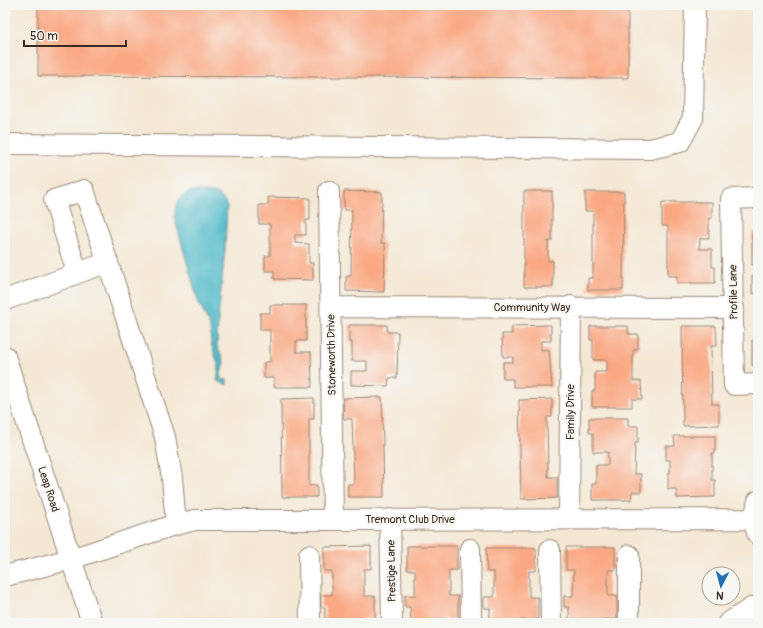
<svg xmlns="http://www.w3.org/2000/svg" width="763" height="628" viewBox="0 0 763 628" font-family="Pangolin,sans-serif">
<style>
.water{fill:#4cb8c8;stroke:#447173}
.building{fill:#faa883}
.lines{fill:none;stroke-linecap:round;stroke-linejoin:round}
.minor-casing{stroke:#98897a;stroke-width:22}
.minor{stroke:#fff;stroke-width:20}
.labels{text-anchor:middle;stroke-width:4;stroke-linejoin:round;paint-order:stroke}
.street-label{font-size:11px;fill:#3b2a1e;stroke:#f6f6f2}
</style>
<rect width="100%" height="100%" fill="#f6f6f2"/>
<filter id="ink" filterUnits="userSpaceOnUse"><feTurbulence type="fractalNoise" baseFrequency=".025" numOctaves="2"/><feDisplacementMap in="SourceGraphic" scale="8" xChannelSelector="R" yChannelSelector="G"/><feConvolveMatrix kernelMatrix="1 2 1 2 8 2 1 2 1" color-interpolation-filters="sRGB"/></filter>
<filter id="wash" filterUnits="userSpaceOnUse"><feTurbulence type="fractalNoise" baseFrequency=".012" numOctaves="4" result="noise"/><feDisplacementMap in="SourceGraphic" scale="16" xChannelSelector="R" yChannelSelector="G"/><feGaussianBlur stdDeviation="0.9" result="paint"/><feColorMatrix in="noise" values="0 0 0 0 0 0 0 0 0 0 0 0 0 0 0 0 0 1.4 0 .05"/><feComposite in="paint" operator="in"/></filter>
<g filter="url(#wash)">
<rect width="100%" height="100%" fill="#f4e8d5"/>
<!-- water -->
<path class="water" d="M191,192C206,192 221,190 227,206L225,251L218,320L217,346L224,362L220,379L227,380V385L217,381L219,367L211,343L210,327L198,301L175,220C174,206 177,196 191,192Z"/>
<g id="blocks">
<!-- building -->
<path class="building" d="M38,5H628V78L38,76Z
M344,191L382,192L381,243H385L384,292L346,291V276H351L352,210H344Z
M524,191H552V241H548V261H553V287H524Z
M585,192H624L623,290H588V278H593V211H585Z
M268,197L310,198V220H306V235H295V243L309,244V263H313V280L274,279V271H265V256H270V224H259V205H268Z
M662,202H712V218H709V238H700L699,249H712V267H715V283H677V276H668V226H662Z
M752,232H758V265H752Z
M752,276H758V294L752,293Z
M270,305H306V341H296V352H311L312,387H274V378H264V362H270V330H260V313H270Z
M349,325H387V332H398L397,378H389L388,386L351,385V371H367V361H352V342H349Z
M551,325V341H541V350H549L552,387H513V379H503V362H513V357H503L502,334H512V326Z
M590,326H628V334H638V349L633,350V381H641L642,399H632V407H592V391H595V372H607V360H593V340H590Z
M682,326H716L717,346H711L712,404H719V425L683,426Z
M752,340H758V366H752Z
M382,397L384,497H348V484H354L352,419H344L343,398Z
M314,398V419H309V486L317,485V497H282L281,399Z
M552,399V417H547L548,477H557V498L521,499L519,400Z
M589,418H628V426H638V443H635L634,474H641V492H632L631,500H592V484H596V465H608V452H593V433H589Z
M674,436H715V453H712V480H715V497L677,498L676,489H668V473H670V460H666V446H675Z
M371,546V569H364V596H375V619H359V623H325V607H321V595H332V571H324V547Z
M407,546H457V570H449V596H458V619H442V623H411L410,607H405V595L415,596V570H407Z
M566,547H615V570H608V596H617V619H600V623H569V607H564V596H573L574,570H566Z
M486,548H536V571H529V597H538V620H521V623H490V608H484V597H494V572H487Z"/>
</g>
</g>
<g filter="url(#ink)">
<use href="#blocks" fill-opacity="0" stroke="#98897a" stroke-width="1"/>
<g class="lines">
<!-- minor casing -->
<g class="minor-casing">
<path id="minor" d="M5,144L650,149L680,142L693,118L695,5
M329,191L333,519
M758,198L731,199L734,385L758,384
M77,272L54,200L84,190L165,437L172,478L176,525
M5,300L108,262
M331,307L734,308
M5,356L92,623
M758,501C755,513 753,524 758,535
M569,518L571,306
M390,519L392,623
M470,549L471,623
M550,550L551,623
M309,555L310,623
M629,555V623
M5,576L71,559L171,526L195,520L755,519
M728,623L753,607"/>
</g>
<!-- minor -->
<use href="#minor" class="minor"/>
</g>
</g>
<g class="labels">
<!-- street labels -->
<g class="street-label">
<text transform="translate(733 292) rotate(-91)" y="4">Profile Lane</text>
<text x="532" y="311">Community Way</text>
<text transform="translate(331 355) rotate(-91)" y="4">Stoneworth Drive</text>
<text transform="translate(570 412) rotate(-90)" y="4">Family Drive</text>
<text transform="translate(49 489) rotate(72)" y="4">Leap Road</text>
<text x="410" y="523">Tremont Club Drive</text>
<text transform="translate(391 571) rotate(-91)" y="4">Prestige Lane</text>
</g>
</g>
<!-- margin -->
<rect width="763" height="628" fill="none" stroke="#f6f6f2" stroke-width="20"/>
<!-- north arrow -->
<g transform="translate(721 586) rotate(186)"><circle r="19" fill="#f6f6f2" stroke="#aba49d"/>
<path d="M0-3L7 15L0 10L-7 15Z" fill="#1f6fb2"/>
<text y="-6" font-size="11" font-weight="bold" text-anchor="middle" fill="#3b2a1e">N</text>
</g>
<!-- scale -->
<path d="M24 40v6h102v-6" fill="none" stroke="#3b2a1e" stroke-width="2"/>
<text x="30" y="40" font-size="12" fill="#3b2a1e" stroke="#f6f6f2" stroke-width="3" paint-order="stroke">50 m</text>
</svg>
